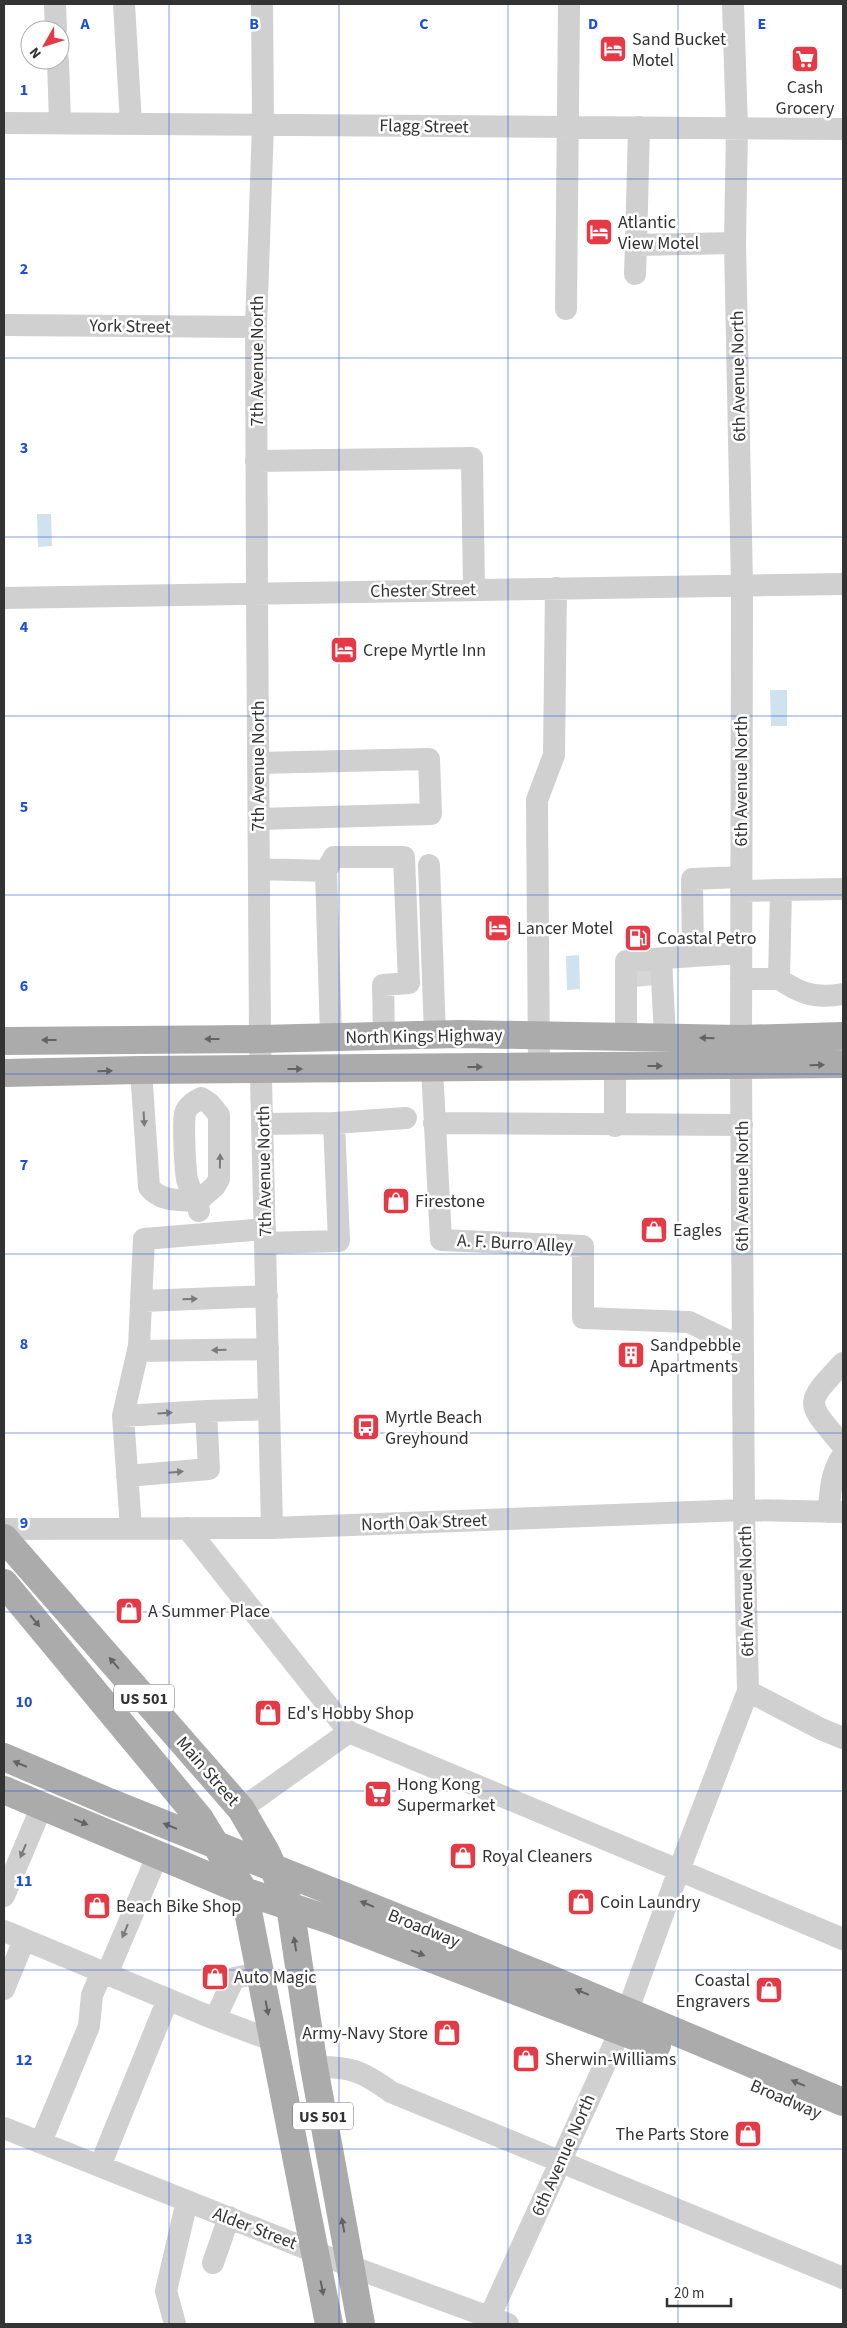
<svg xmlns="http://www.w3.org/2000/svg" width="847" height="2328" viewBox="0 0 847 2328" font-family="'Source Sans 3',sans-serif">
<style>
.water{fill:#cfe2ee}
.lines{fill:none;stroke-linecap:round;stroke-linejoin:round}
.minor-tunnel{stroke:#d6d6d6;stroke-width:22;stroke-dasharray:22 11;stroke-linecap:butt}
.minor{stroke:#d0d0d0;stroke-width:22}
.major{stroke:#ababab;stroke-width:28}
.oneway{fill:#636363}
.oneway2{fill:#7a7a7a}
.grid{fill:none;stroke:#1d4ed8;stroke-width:1;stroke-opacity:0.55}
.labels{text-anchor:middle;stroke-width:5;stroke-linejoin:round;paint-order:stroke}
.shield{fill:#fff;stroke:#707070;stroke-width:1}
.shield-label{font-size:16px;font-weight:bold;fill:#333}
.poi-label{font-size:18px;fill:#333;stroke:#fff;text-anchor:start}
.street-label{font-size:18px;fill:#333;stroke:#fff}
.grid-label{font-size:16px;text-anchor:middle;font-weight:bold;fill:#1d4ed8;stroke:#fff;stroke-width:5;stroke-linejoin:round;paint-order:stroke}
</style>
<rect width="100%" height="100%" fill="#fff"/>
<!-- water -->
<path class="water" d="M37,514H51L52,546L38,547Z
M770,690H787V726H771Z
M579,955L580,989L567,990L566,956Z"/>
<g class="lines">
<!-- minor-tunnel -->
<path class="minor-tunnel" d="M633,976L656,974"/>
<!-- minor -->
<path class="minor" d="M55,4L56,30
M124,4L131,124
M262,4L263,124L256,327L257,593L260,1039L272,1528
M58,60L60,123
M4,123L843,129
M639,127L636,245L735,243
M635,274L636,245
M566,309L569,4
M4,325L256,327
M256,461L472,458L474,589
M4,598L843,584
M258,763L429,759L431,814L259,819
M429,865L435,1035
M259,869L326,871L331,1037
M326,871L334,857H404L409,983L383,985L384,1036
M741,891L781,890
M693,956L741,953
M661,959L665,1036
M741,979H779L781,890L843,889
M779,979C801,994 816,999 843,994
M626,1037V961L693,956L692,879L741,877
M615,1066V1126
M539,1067L537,800L554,755L556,588
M432,1068L441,1240L583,1246V1318L689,1322L743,1348
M141,1070L149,1187C160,1202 181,1200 198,1201L215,1186L219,1179V1115L210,1104L201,1098
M434,1123L742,1125
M263,1124L334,1123
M199,1211C198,1199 190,1192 187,1179C185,1170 183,1123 185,1114C186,1107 195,1101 201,1098
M265,1243L339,1241L334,1123L406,1118
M142,1301L267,1296
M138,1351L268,1349
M843,1363C802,1406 807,1402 843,1446
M123,1416L206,1411
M127,1476L209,1469L206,1411L269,1409
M829,1512C830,1492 831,1471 843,1455
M131,1528L123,1416L139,1346L144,1239L265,1229
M187,1528L349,1732L241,1809
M4,1529L272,1528L744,1510L843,1512
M748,1691L821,1729L843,1738
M349,1732L843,1939
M4,1896L42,1806
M4,1931L215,2019
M260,1973L234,1978L215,2019L274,2041
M107,1974L158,1854
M4,1989L24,1940
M314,2067C350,2066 362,2071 391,2092L843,2278
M4,2128L350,2266L508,2324
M41,2142L89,2026L92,1995L102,1972
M100,2166L168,1999
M213,2263L229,2217
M490,2316L621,2029L679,1870L748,1691L744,1510L741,1065L742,585L735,243L737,128L733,4
M175,2324L166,2291L187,2201"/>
<!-- major -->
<path class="major" d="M4,1041L260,1039L459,1034L741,1039L843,1036
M4,1073L141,1070L843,1064
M4,1538L241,1809L266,1852L290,1906L314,2067L361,2324
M4,1583L200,1819L244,1891L329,2324
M4,1757L109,1802L543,1976L843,2102
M4,1790L244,1891L330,1920L657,2045"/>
</g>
<!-- one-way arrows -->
<defs><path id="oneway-solid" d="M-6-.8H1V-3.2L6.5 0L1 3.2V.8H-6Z" transform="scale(1.25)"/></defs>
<g class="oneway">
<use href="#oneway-solid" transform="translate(707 1038) rotate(-178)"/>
<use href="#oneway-solid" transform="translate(212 1039) rotate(180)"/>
<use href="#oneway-solid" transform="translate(49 1040) rotate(180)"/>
<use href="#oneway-solid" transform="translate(817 1065) rotate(-1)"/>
<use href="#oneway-solid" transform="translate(655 1066)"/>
<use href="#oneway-solid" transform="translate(475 1067)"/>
<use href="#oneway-solid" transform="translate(295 1069)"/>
<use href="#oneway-solid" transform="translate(105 1071) rotate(-1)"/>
<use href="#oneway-solid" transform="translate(35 1621) rotate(50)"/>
<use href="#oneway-solid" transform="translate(114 1663) rotate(-131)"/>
<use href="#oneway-solid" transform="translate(20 1764) rotate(-157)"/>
<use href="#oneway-solid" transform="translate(81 1822) rotate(22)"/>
<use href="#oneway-solid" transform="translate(170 1826) rotate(-158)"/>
<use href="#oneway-solid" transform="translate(367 1904) rotate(-158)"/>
<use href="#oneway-solid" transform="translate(295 1944) rotate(-99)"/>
<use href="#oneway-solid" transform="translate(418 1953) rotate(21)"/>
<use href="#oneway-solid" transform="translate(582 1992) rotate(-157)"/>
<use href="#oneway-solid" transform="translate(267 2008) rotate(79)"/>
<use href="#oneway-solid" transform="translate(798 2083) rotate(-157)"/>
<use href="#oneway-solid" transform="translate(343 2225) rotate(-100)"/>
<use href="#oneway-solid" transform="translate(322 2288) rotate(79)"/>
</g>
<g class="oneway2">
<use href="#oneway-solid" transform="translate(144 1119) rotate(87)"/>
<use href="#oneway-solid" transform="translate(220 1161) rotate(-89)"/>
<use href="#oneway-solid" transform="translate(190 1299) rotate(-2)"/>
<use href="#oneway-solid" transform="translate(219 1350) rotate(179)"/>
<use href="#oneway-solid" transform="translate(165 1413) rotate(-4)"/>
<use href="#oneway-solid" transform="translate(176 1472) rotate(-5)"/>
<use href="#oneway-solid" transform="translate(23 1851) rotate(113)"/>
<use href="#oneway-solid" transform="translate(125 1931) rotate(113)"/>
</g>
<!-- grid -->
<path class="grid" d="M169,4V2324M339,4V2324M508,4V2324M678,4V2324M4,179H843M4,358H843M4,537H843M4,716H843M4,895H843M4,1074H843M4,1254H843M4,1433H843M4,1612H843M4,1791H843M4,1970H843M4,2149H843"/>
<!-- icons -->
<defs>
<g id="hotel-square" transform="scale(1.4375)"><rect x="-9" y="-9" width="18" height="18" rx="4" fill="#e63946" stroke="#fff"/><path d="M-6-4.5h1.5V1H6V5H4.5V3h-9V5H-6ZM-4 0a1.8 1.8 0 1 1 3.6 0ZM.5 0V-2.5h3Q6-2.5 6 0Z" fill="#fff"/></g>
<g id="supermarket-square" transform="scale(1.4375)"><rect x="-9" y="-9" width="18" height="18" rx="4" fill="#e63946" stroke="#fff"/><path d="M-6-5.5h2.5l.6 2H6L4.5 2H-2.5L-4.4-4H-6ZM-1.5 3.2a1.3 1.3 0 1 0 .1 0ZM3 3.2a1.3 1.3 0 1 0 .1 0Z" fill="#fff"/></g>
<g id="fuel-square" transform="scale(1.4375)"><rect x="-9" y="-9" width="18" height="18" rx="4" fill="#e63946" stroke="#fff"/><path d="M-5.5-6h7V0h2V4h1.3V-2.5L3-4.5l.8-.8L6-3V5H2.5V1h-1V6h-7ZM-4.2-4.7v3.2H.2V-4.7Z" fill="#fff"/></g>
<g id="shop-square" transform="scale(1.4375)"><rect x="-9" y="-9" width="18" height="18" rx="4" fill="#e63946" stroke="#fff"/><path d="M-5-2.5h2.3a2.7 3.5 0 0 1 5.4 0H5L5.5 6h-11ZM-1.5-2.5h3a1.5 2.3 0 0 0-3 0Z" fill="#fff"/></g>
<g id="building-square" transform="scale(1.4375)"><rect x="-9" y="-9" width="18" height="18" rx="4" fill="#e63946" stroke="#fff"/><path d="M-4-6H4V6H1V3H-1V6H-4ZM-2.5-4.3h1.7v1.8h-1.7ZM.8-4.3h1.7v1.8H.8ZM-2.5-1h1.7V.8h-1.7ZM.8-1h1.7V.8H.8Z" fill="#fff"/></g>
<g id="bus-square" transform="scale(1.4375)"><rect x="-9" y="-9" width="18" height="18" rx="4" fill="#e63946" stroke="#fff"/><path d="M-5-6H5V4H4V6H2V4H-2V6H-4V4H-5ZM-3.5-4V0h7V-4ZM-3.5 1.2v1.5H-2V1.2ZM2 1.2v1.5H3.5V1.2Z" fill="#fff"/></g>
</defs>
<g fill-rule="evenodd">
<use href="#hotel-square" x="613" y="49"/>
<use href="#supermarket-square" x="805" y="59"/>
<use href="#hotel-square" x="599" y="232"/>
<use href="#hotel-square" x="344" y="650"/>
<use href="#hotel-square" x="498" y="928"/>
<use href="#fuel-square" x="638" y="938"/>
<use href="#shop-square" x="396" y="1201"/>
<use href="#shop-square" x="654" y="1230"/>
<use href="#building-square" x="631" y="1355"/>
<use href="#bus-square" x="366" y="1427"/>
<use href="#shop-square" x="129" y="1611"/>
<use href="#shop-square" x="268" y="1713"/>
<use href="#supermarket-square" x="378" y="1794"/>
<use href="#shop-square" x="463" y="1856"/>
<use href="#shop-square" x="581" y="1902"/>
<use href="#shop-square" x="97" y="1906"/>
<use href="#shop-square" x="215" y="1977"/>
<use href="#shop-square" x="769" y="1990"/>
<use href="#shop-square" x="447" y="2033"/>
<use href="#shop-square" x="526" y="2059"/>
<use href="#shop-square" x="748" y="2134"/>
</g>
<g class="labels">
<!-- shield labels -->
<g class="shield">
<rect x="114" y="1684.5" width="60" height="27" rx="4"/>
<rect x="293" y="2102.5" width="60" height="27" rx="4"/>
</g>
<g class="shield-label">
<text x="144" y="1704">US 501</text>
<text x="323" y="2122">US 501</text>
</g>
<!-- poi labels -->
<g class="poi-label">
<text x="632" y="45">Sand Bucket<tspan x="632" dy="21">Motel</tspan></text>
<text x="805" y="93" text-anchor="middle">Cash<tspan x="805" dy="21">Grocery</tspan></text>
<text x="618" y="228">Atlantic<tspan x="618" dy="21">View Motel</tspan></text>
<text x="363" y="656">Crepe Myrtle Inn</text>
<text x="517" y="934">Lancer Motel</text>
<text x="657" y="944">Coastal Petro</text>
<text x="415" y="1207">Firestone</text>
<text x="673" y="1236">Eagles</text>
<text x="650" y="1351">Sandpebble<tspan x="650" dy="21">Apartments</tspan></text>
<text x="385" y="1423">Myrtle Beach<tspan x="385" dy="21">Greyhound</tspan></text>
<text x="148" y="1617">A Summer Place</text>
<text x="287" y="1719">Ed's Hobby Shop</text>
<text x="397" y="1790">Hong Kong<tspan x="397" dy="21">Supermarket</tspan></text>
<text x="482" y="1862">Royal Cleaners</text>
<text x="600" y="1908">Coin Laundry</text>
<text x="116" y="1912">Beach Bike Shop</text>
<text x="234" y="1983">Auto Magic</text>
<text x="750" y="1986" text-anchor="end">Coastal<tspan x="750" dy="21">Engravers</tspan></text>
<text x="428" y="2039" text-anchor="end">Army-Navy Store</text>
<text x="545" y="2065">Sherwin-Williams</text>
<text x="729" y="2140" text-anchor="end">The Parts Store</text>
</g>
<!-- street labels -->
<g class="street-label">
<text transform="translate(424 126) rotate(1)" y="6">Flagg Street</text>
<text transform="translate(130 326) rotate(1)" y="6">York Street</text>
<text transform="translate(257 361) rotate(-90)" y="6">7th Avenue North</text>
<text transform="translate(738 376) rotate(-91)" y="6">6th Avenue North</text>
<text transform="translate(423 590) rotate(-1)" y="6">Chester Street</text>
<text transform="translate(258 766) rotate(-90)" y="6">7th Avenue North</text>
<text transform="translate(741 781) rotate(-90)" y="6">6th Avenue North</text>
<text transform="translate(424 1036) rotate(-1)" y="6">North Kings Highway</text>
<text transform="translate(264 1171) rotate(-91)" y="6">7th Avenue North</text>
<text transform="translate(742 1186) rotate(-90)" y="6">6th Avenue North</text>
<text transform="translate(515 1243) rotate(3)" y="6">A. F. Burro Alley</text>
<text transform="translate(424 1522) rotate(-2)" y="6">North Oak Street</text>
<text transform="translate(746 1591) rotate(-91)" y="6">6th Avenue North</text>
<text transform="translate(208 1771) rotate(49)" y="6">Main Street</text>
<text transform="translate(424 1928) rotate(22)" y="6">Broadway</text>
<text transform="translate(786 2099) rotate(23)" y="6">Broadway</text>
<text transform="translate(563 2155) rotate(-66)" y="6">6th Avenue North</text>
<text transform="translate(255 2228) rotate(21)" y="6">Alder Street</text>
</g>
</g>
<g class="grid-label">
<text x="85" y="29">A</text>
<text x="254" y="29">B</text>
<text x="424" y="29">C</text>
<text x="593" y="29">D</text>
<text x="762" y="29">E</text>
<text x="24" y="95">1</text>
<text x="24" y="274">2</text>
<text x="24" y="453">3</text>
<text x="24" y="632">4</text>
<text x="24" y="812">5</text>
<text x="24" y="991">6</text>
<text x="24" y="1170">7</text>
<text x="24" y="1349">8</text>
<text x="24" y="1528">9</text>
<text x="24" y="1707">10</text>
<text x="24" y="1886">11</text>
<text x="24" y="2065">12</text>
<text x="24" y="2244">13</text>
</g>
<!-- border -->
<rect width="847" height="2328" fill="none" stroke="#333333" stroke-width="10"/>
<!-- north arrow -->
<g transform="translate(45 45) rotate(231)"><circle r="24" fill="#ffffff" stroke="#adadad"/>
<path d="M0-4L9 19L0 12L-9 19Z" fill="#e63946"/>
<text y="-8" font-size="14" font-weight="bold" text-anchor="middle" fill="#333333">N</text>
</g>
<!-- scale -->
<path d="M667 2298v8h64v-8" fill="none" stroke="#333333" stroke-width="2.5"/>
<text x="674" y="2298" font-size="15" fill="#333333" stroke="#ffffff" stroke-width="4" paint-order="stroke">20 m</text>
</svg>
